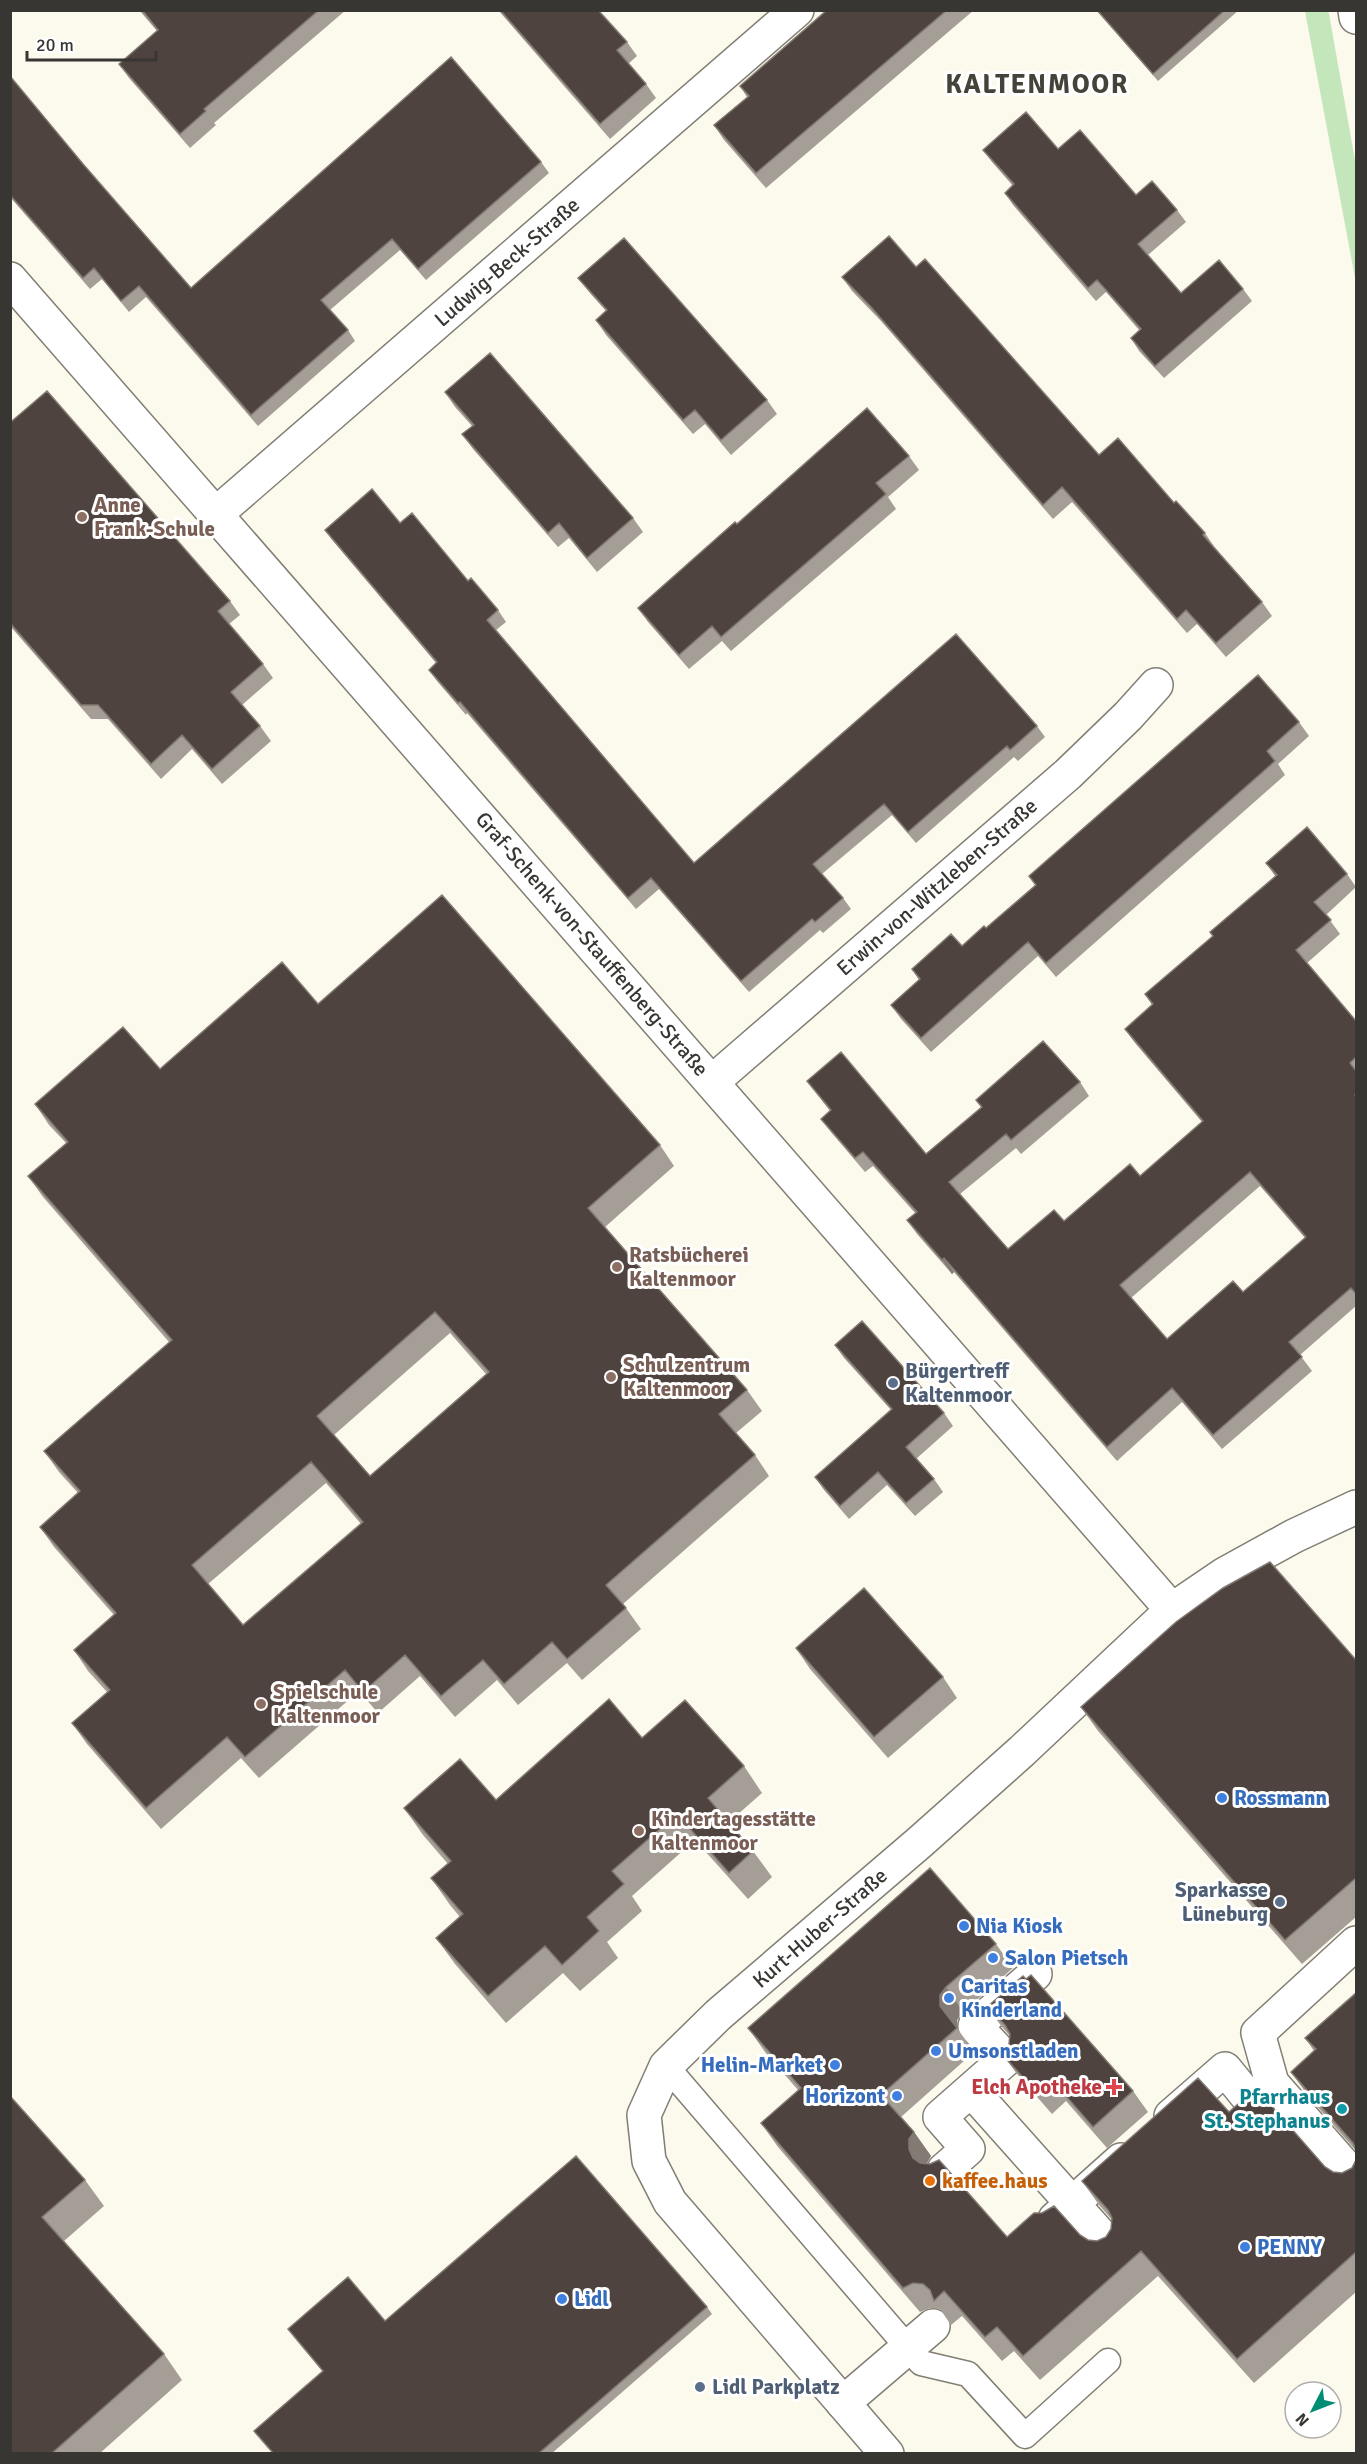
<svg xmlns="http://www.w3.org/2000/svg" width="1367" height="2464" viewBox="0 0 1367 2464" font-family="Signika,sans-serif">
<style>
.green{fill:#c3e7ba}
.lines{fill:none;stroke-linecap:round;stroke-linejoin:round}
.service-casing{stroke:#817e74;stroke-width:27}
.pedestrian-casing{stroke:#817e74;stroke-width:36}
.minor-casing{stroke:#817e74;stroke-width:36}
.tertiary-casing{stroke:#817e74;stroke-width:36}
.service{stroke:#fff;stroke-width:24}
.pedestrian{stroke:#fff;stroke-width:33}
.minor{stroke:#fff;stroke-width:33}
.tertiary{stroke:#fff;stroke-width:33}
.wall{fill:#a59e96;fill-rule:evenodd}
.shaded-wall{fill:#827a73}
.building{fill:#4e433f;stroke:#827a73;stroke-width:1.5;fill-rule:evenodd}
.education-dot{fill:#8d6e63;stroke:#fff;stroke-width:2}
.service-dot{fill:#5c6f8a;stroke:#fff;stroke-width:2}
.shop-dot{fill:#3f7fe0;stroke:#fff;stroke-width:2}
.health-dot{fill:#e0444e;stroke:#fff;stroke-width:2}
.culture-dot{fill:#0f9aa8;stroke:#fff;stroke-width:2}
.food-dot{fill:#e8710a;stroke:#fff;stroke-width:2}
.labels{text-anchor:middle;stroke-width:6;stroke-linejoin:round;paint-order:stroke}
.street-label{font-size:21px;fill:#373632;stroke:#fff}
.education-label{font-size:21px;font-weight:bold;fill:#785e54;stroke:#fff;text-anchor:start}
.service-label{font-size:21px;font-weight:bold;fill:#4e5e75;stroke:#fff;text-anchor:start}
.shop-label{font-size:21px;font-weight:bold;fill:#366cbe;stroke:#fff;text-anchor:start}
.health-label{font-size:21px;font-weight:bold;fill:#be3a42;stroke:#fff;text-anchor:end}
.culture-label{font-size:21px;font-weight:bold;fill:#0d838f;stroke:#fff;text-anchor:end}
.food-label{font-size:21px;font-weight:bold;fill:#c56008;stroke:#fff;text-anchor:start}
.district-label{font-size:27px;font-weight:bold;letter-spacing:1.5px;fill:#454339;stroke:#fff}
</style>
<rect width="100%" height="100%" fill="#fcf9ed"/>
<!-- green -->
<path class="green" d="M1305,11H1328L1329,14L1356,166V283Z"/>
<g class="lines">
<!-- service casing -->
<g class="service-casing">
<path id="service" d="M666,2066L921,2363L968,2374L1025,2436L1108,2361"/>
</g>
<!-- pedestrian casing -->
<g class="pedestrian-casing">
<path id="pedestrian" d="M1356,1943L1258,2033L1272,2083L1356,2179
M971,2090L1111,2247
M1171,2116L1225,2069L1251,2101L1272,2083
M944,2170L968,2149L940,2117L1006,2059L975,2026L1035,1974
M1055,2219L1121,2160
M843,2403L933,2326"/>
</g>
<!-- minor casing -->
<g class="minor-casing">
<path id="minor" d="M10,279L1172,1610
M216,514L797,10
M712,1082L1068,774L1128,716L1156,685
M887,2454L670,2202L649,2161L644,2115L666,2066L718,2015L920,1842L1022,1751L1172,1610L1225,1574L1294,1536L1356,1507"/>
</g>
<!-- tertiary casing -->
<g class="tertiary-casing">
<path id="tertiary" d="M1355,10L1356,17"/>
</g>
<!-- service -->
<use href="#service" class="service"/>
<!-- pedestrian -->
<use href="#pedestrian" class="pedestrian"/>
<!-- minor -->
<use href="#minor" class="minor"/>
<!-- tertiary -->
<use href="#tertiary" class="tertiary"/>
</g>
<!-- wall -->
<path class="wall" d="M139,10H346L214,123L216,125L190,148L129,78L119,64L157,31Z
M498,10H598L627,42L637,56L628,64L646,84L656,98L610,139Z
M827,10H974L766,188L724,140L714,125L747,97L740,86Z
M1096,10H1239L1158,81Z
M10,76L83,164L191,288L541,162L549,173L426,280L400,250L330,310L348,330L355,341L258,426L146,297L129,312L102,279L90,289L10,197Z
M1058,149L1136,195L1177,210L1186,222L1148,255L1181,293L1243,289L1252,301L1164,378L1139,351L1131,338L1139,330L1106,292L1096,301L1013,205L1005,193L1013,186L992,162L983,150Z
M916,267L1099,455L1174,503L1205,533L1215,548L1262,602L1272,616L1226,657L1197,624L1187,633L1072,502L1053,519L881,321L852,291L842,277Z
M578,278L767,400L777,414L731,455L705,424L693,434L606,335L596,320L606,311L589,292Z
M445,392L633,518L643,532L597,572L569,538L558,547L473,449L462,434L472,426L455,407Z
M10,419L230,601L240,615L229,624L263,664L273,678L242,705L260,726L271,741L222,784L192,749L161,779L108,719H91L10,626Z
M909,456L919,470L888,497L896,509L731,651L722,641L689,669L648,622L638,608L737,524Z
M400,523L468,581L498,610L506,622L496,630L694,863L1037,726L1045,737L1018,761L1014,757L916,843L892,815L822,874L843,898L851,909L823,933L820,930L749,992L659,889L636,909L467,713L466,715L437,681L429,670L436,663L333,541L325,530Z
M1299,722L1309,736L1278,764L1285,775L1056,977L1038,956L931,1052L901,1019L891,1005L919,980L912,969L962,946L986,928L1035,885L1029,876Z
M1266,863L1347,874L1356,887L1326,915L1340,934L1307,963L1356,1021V1306L1300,1355L1312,1371L1222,1449L1182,1402L1117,1461L954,1272L952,1274L917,1234L907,1220L915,1213L873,1166L865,1172L831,1132L821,1119L830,1111L807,1081L926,1154L981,1107L976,1100L1080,1082L1089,1096L1021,1154L1016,1148L960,1194L1008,1249L1064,1221L1140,1176L1202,1122L1135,1043L1125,1029L1152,1005L1145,994L1213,936L1275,876ZM1260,1186L1305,1238L1243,1292L1167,1339L1131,1298Z
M318,1004L660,1145L674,1166L605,1227L747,1390L762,1411L736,1433L755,1455L769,1476L623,1604L641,1629L582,1680L567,1663L518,1705L497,1680L455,1717L420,1676L378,1713L359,1691L259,1778L241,1758L161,1829L87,1744L72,1723L107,1692L88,1671L74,1650L114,1615L54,1547L40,1527L78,1493L59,1472L44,1451L169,1342L43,1197L28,1176L66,1143L49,1125L35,1104L160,1069ZM450,1333L486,1374L370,1476L334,1435ZM326,1483L361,1524L243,1625L208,1584Z
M835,1345L944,1413L953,1426L916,1459L934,1479L943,1492L915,1516L887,1485L849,1519L824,1490L815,1477L891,1410L844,1358Z
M796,1648L943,1677L957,1698L888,1758L810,1669Z
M1356,1660V1917L1302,1964L1098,1731L1081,1707Z
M642,1738L744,1766L762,1793L729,1822L753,1851L772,1877L748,1899L695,1840L632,1896L642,1911L607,1942L618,1958L580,1991L563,1973L506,2023L455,1964L436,1938L460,1917L450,1905L431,1878L448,1864L423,1835L404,1808L496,1800Z
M996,1944L1013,1968L963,2012L957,2020V2028L974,2052L901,2117L914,2132L931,2156L926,2164L1007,2237L1080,2235L1088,2240L1097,2241L1106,2237L1111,2229L1112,2220L1099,2205L1082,2181L1229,2112L1333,2172L1342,2173L1352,2168L1356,2160V2292L1254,2383L1158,2276L1040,2380L1014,2351L1002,2361L962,2316L951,2325L940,2309L930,2308L920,2312L778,2147L761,2123L798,2090L765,2052L748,2028Z
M1356,1993V2151L1308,2096L1291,2072L1314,2051L1305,2038Z
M987,2007L1133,2091L1148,2112L1107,2148L1066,2101L1052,2114L1017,2074L1002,2054L1009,2044V2035L1002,2027Z
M10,2096L85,2180L104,2206L64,2241L164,2354L182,2380L99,2454H10Z
M707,2307L712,2314L551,2454H273L254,2431L323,2371L288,2329L385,2321Z"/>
<!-- shaded-wall -->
<path class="shaded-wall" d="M944,1258L954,1272L952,1274L942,1260Z
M946,1987L963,2012L957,2020V2028L940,2006V1995Z
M914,2132L931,2156L927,2163L926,2173L913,2158L909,2149V2139Z"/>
<!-- building -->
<path class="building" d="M142,10H319L204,109L206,111L180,134L119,64L158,30Z
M500,10H598L627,42L617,50L646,84L600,124Z
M827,10H947L756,173L714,125L749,96L740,86Z
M1097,10H1225L1153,74Z
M451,57L541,162L418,269L392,239L321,300L348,330L251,415L139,286L121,301L94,268L83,278L10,195V76L83,164L191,288Z
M1026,112L1058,149L1080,130L1136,195L1152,181L1177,210L1138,244L1181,293L1219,260L1243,289L1155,366L1131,338L1141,329L1097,280L1088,288L1005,193L1014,184L983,150Z
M889,236L916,267L925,259L1099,455L1118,438L1174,503L1176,501L1205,533L1203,535L1262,602L1216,643L1186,610L1177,619L1062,487L1043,505L871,307L842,277Z
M624,238L767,400L721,440L695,410L683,420L596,320L607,310L578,278Z
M490,353L633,518L587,558L559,523L548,533L462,434L474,425L445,392Z
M47,391L230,601L218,611L263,664L231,692L260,726L212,769L182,735L151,764L98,705H81L10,623V419L12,421Z
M867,408L909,456L876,483L886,494L721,637L712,626L679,655L638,608L735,522L737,524Z
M372,489L400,523L412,513L468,581L471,578L498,610L487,620L694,863L956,634L1037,726L1010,750L1007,746L908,832L884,804L813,864L843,898L815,922L812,919L741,981L651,878L628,898L460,702L458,703L429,670L437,662L325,530Z
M1258,675L1299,722L1267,751L1275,761L1046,963L1028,942L921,1038L891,1005L920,979L912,969L951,934L962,946L984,926L986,928L1036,885L1029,876Z
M1307,827L1347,874L1314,902L1331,920L1296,950L1356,1021V1057L1350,1063L1356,1071V1094L1355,1095L1356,1098V1294L1351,1288L1289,1342L1302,1357L1213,1435L1172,1388L1107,1447L944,1258L942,1260L907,1220L917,1212L863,1152L855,1158L821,1119L831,1110L807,1081L841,1052L926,1154L982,1107L976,1100L1043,1041L1080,1082L1011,1140L1006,1134L949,1182L1008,1249L1054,1210L1064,1221L1130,1164L1140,1176L1203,1121L1125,1029L1153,1004L1145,994L1213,936L1210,932L1277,875L1266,863ZM1250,1172L1306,1237L1243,1292L1233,1281L1167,1339L1120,1285Z
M442,895L660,1145L588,1208L747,1390L719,1414L755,1455L606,1585L626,1608L567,1659L552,1642L504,1684L483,1660L441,1696L405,1655L363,1692L345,1670L245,1757L227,1737L146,1808L72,1723L110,1690L74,1650L116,1613L40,1527L80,1491L44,1451L172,1340L28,1176L68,1142L35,1104L123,1027L160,1069L282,962L318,1004ZM435,1312L489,1372L370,1476L317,1416ZM311,1462L363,1522L243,1625L192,1565Z
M862,1321L944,1413L906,1447L934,1479L906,1503L878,1472L840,1506L815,1477L892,1409L835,1345Z
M1270,1562L1356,1660V1878L1285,1940L1081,1707L1176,1622L1223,1588Z
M864,1588L943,1677L874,1737L796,1648Z
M609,1699L642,1738L685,1700L744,1766L708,1798L753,1851L729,1873L677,1814L612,1871L624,1884L587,1917L599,1931L562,1965L545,1946L488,1996L436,1938L463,1914L431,1878L451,1861L404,1808L460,1759L496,1800Z
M930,1868L996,1944L946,1987L940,1995V2006L957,2028L881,2095L914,2132L909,2139V2149L913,2158L920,2163L930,2164L939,2160L1007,2237L1034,2213H1042L1054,2206L1080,2235L1088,2240L1097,2241L1106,2237L1111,2229L1112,2218L1108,2210L1082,2181L1198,2078L1229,2112L1256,2088L1325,2167L1333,2172L1342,2173L1352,2168L1356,2160V2252L1237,2359L1141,2251L1023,2356L997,2327L985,2337L944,2291L934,2301L930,2290L923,2284L913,2283L903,2288L761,2123L801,2088L748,2028Z
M1031,1975L1133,2091L1093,2127L1052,2080L1037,2093L1002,2054L1009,2044L1010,2034L1005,2025L987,2007L1023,1976L1026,1979Z
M1356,1993V2150L1353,2143L1291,2072L1316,2049L1305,2038Z
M10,2096L85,2180L42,2217L164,2354L51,2454H10Z
M576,2156L707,2307L538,2454H274L254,2431L323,2371L288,2329L348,2277L385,2321Z"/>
<!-- markers -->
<g class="education-dot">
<circle cx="82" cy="517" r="6"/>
<circle cx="617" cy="1267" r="6"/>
<circle cx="611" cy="1377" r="6"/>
<circle cx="261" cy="1704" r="6"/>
<circle cx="639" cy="1831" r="6"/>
</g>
<g class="service-dot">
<circle cx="893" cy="1383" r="6"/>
<circle cx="1280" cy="1902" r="6"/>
<circle cx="700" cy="2387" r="6"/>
</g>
<g class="shop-dot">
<circle cx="1222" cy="1798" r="6"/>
<circle cx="964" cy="1926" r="6"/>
<circle cx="993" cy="1958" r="6"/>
<circle cx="949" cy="1998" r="6"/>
<circle cx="936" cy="2051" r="6"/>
<circle cx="835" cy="2065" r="6"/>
<circle cx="897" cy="2096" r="6"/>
<circle cx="1245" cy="2247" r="6"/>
<circle cx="562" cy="2299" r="6"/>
</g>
<path class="health-dot" d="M1111 2078h6v6h6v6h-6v6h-6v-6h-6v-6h6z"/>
<circle class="culture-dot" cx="1342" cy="2109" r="6"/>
<circle class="food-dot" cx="930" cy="2181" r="6"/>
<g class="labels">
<!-- street labels -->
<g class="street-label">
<text transform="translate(507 262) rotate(-41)" y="7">Ludwig-Beck-Straße</text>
<text transform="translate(937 887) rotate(-41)" y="7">Erwin-von-Witzleben-Straße</text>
<text transform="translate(592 944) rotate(49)" y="7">Graf-Schenk-von-Stauffenberg-Straße</text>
<text transform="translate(820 1928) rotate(-41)" y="7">Kurt-Huber-Straße</text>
</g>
<!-- education labels -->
<g class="education-label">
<text x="94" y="512">Anne<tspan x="94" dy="24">Frank-Schule</tspan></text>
<text x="629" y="1262">Ratsbücherei<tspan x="629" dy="24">Kaltenmoor</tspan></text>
<text x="623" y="1372">Schulzentrum<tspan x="623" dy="24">Kaltenmoor</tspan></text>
<text x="273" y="1699">Spielschule<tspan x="273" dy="24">Kaltenmoor</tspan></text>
<text x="651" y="1826">Kindertagesstätte<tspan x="651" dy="24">Kaltenmoor</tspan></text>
</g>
<!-- service labels -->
<g class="service-label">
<text x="905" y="1378">Bürgertreff<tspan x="905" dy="24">Kaltenmoor</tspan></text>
<text x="1268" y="1897" text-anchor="end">Sparkasse<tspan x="1268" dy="24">Lüneburg</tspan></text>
<text x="712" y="2394">Lidl Parkplatz</text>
</g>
<!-- shop labels -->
<g class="shop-label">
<text x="1234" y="1805">Rossmann</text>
<text x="976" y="1933">Nia Kiosk</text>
<text x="1005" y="1965">Salon Pietsch</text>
<text x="961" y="1993">Caritas<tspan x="961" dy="24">Kinderland</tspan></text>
<text x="948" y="2058">Umsonstladen</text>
<text x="823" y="2072" text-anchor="end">Helin-Market</text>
<text x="885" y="2103" text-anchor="end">Horizont</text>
<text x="1257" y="2254">PENNY</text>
<text x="574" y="2306">Lidl</text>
</g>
<!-- health labels -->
<g class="health-label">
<text x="1102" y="2094">Elch Apotheke</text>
</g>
<!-- culture labels -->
<g class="culture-label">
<text x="1330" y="2104">Pfarrhaus<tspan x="1330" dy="24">St. Stephanus</tspan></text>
</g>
<!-- food labels -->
<g class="food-label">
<text x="942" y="2188">kaffee.haus</text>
</g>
<!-- district labels -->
<g class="district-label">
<text x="1037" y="93">KALTENMOOR</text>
</g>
</g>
<!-- border -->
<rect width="1367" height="2464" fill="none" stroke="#373632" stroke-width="24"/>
<!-- north arrow -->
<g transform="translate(1313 2410) rotate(228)"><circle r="28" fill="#ffffff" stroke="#afafad" stroke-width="1.5"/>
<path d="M0-4.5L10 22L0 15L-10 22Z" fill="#038d75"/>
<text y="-9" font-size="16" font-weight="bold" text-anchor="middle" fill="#373632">N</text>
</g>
<!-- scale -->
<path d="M27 51v9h129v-9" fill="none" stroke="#373632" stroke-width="3"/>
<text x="36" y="51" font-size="18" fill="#373632" stroke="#ffffff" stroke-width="4.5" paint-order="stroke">20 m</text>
</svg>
